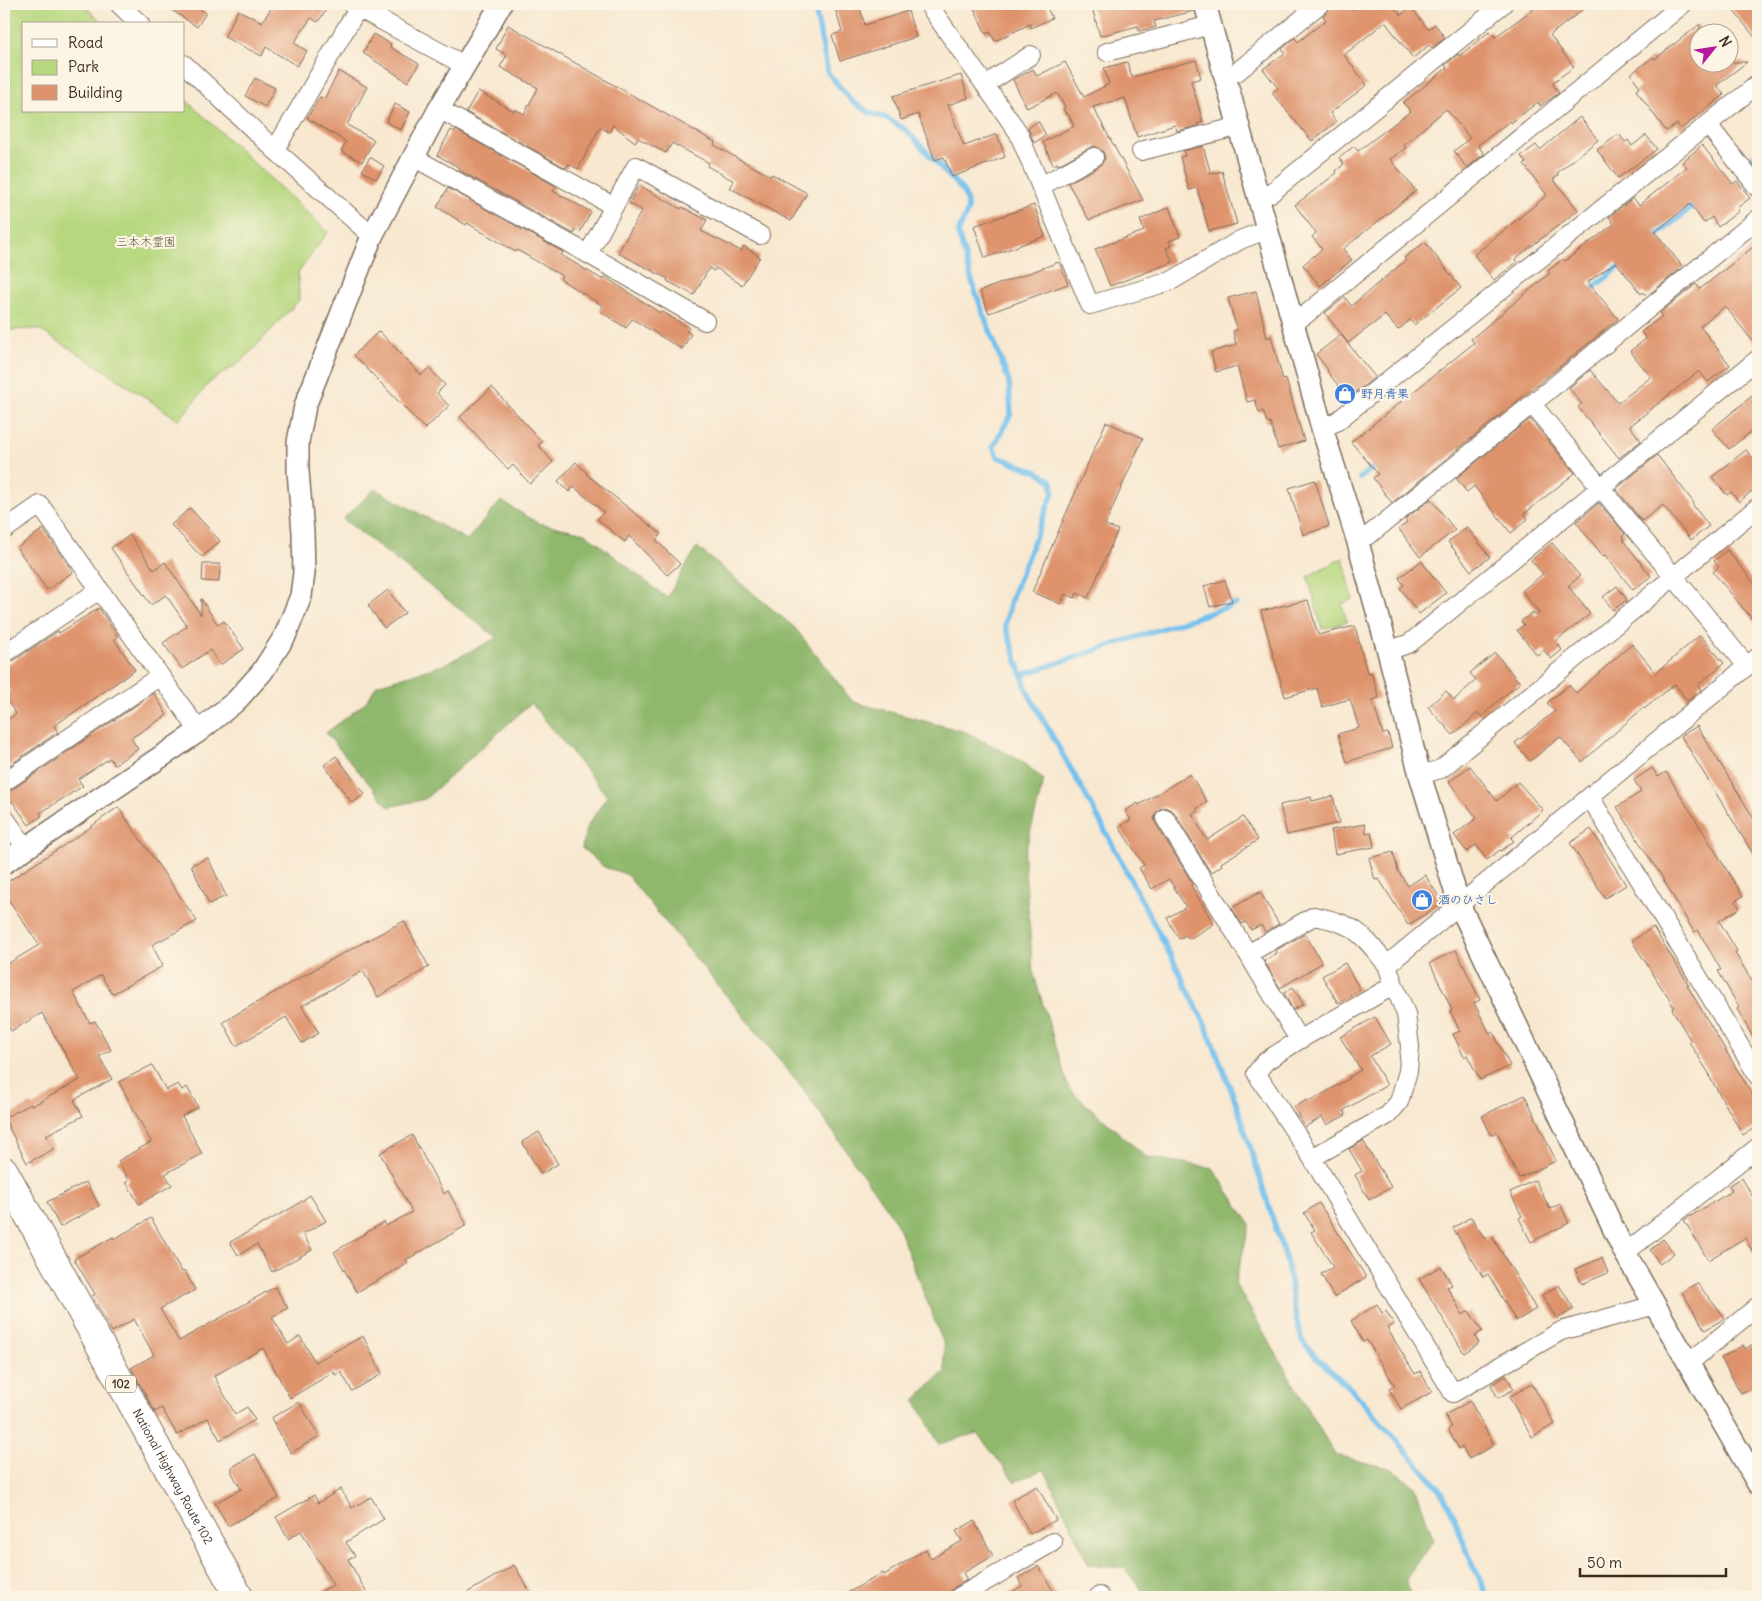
<svg xmlns="http://www.w3.org/2000/svg" width="1762" height="1601" viewBox="0 0 1762 1601" font-family="Delius,'Klee One',sans-serif">
<style>
.green{fill:#b6d77e;stroke:#78804e}
.forest{fill:#90b86d;stroke:#667146}
.lines{fill:none;stroke-linecap:round;stroke-linejoin:round}
.stream{stroke:#73c1ee;stroke-width:5.5}
.building{fill:#de936c}
.minor-casing{stroke:#7d6c5c;stroke-width:20}
.tertiary-casing{stroke:#7d6c5c;stroke-width:24}
.trunk-casing{stroke:#7d6c5c;stroke-width:30}
.minor{stroke:#fff;stroke-width:18}
.tertiary{stroke:#fff;stroke-width:21}
.trunk{stroke:#fff;stroke-width:28}
.labels{text-anchor:middle;stroke-width:4.5;stroke-linejoin:round;paint-order:stroke}
.shield{fill:#fcf5e5;stroke:#75675a;stroke-width:1}
.shield-label{font-size:11px;font-weight:bold;fill:#3b2a1e}
.park-label{font-size:12px;fill:#5a5536;stroke:#fcf5e5}
.shop-label{font-size:12px;font-weight:bold;fill:#366cbe;stroke:#fcf5e5;text-anchor:start}
.street-label{font-size:12px;fill:#3b2a1e;stroke:#fcf5e5}
</style>
<rect width="100%" height="100%" fill="#fcf5e5"/>
<filter id="ink" filterUnits="userSpaceOnUse"><feTurbulence type="fractalNoise" baseFrequency=".02" numOctaves="2"/><feDisplacementMap in="SourceGraphic" scale="10" xChannelSelector="R" yChannelSelector="G"/><feConvolveMatrix kernelMatrix="1 2 1 2 8 2 1 2 1" color-interpolation-filters="sRGB"/></filter>
<filter id="wash" filterUnits="userSpaceOnUse"><feTurbulence type="fractalNoise" baseFrequency=".0096" numOctaves="4" result="noise"/><feDisplacementMap in="SourceGraphic" scale="20" xChannelSelector="R" yChannelSelector="G"/><feGaussianBlur stdDeviation="1.12" result="paint"/><feColorMatrix in="noise" values="0 0 0 0 0 0 0 0 0 0 0 0 0 0 0 0 0 1.4 0 .05"/><feComposite in="paint" operator="in"/></filter>
<g filter="url(#wash)">
<rect width="100%" height="100%" fill="#f8e8d0"/>
<!-- green -->
<path class="green" d="M4,4H82L104,24H24V111H184V98L328,232L298,273L299,300L242,361L210,382L179,420L92,362L38,329L4,330Z
M1343,558L1353,599L1342,604L1347,622L1322,629L1308,576Z"/>
<!-- forest -->
<path class="forest" d="M375,489L467,540L501,501L538,523L585,533L667,598L697,547L795,628L853,702L966,732L1023,762L1044,780L1024,856L1033,972L1069,1089L1146,1157L1213,1168L1250,1224L1235,1283L1335,1455L1392,1469L1415,1486L1434,1541L1406,1579L1412,1597H1143L1142,1590L1124,1568L1089,1565L1044,1469L1015,1482L977,1433L939,1444L915,1400L945,1371L944,1345L896,1222L801,1086L626,874L604,867L582,848L586,828L607,796L531,703L425,799L389,807L326,733L365,703L377,685L443,665L497,638L343,519Z"/>
<g class="lines">
<!-- stream -->
<path class="stream" d="M814,4L828,73L852,101L870,113L886,118L906,130L963,191L966,199L968,210L958,233L975,291L1009,382L1011,414L993,447L998,457L1038,472L1052,481L1053,493L1012,596L1005,625L1028,693L1094,810L1175,964L1206,1026L1235,1100L1287,1263L1296,1317L1302,1341L1318,1359L1354,1392L1438,1487L1449,1505L1469,1556L1488,1597
M1751,159L1758,153
M1653,239L1698,202
M1587,293L1625,262
M1360,478L1379,463
M1022,675L1236,604"/>
</g>
<g id="blocks">
<!-- building -->
<path class="building" d="M163,4H192L206,13L197,27Z
M274,4H330L318,22L311,18L294,43L307,51L297,66L266,47L262,56L224,37L238,10L262,22Z
M834,4H859L865,25L908,11L916,37L840,61L832,35L842,32Z
M972,4H1045L1052,18L1031,28L1030,24L995,41L990,32L986,34Z
M1091,4H1193L1194,11L1154,21L1156,27L1139,31L1138,26L1100,36Z
M1333,4H1347L1352,10L1360,4H1391L1401,15L1411,7L1428,29L1435,24L1445,38L1432,48L1429,45L1413,58L1385,22L1344,55L1367,85L1330,113L1336,122L1312,141L1272,93L1278,88L1263,69L1285,53L1282,49L1295,38L1298,42L1326,20L1323,16Z
M1540,4H1590L1550,35L1574,67L1552,83L1559,93L1540,106L1538,102L1511,123L1510,121L1478,145L1484,154L1467,168L1454,151L1470,138L1446,109L1404,145L1406,148L1390,159L1416,191L1343,249L1352,260L1320,286L1303,265L1322,249L1312,237L1316,233L1295,205L1337,173L1336,171L1344,164L1339,158L1354,146L1358,151L1411,111L1403,103L1447,68L1445,65L1458,54L1459,56L1490,31L1495,37Z
M1728,4H1758V41Z
M1700,24V62H1747L1717,85L1724,95L1681,129L1677,124L1666,131L1636,90L1640,87L1631,74L1653,57L1655,59Z
M508,25L715,142L714,145L746,163L771,176L772,174L807,193L791,221L730,188L734,181L707,166L709,163L672,143L666,153L638,138L635,142L613,125L609,132L600,127L578,169L569,164L566,168L466,112L478,91L514,111L515,109L524,114L538,88L500,67L507,55L496,49Z
M373,34L391,44L390,47L419,64L408,82L363,53Z
M1196,60L1201,78L1191,81L1203,122L1197,124L1198,126L1177,131L1175,125L1137,137L1125,98L1093,107L1143,200L1089,220L1068,183L1100,166L1105,158L1103,152L1095,146L1089,148L1058,165L1057,163L1053,165L1043,142L1074,126L1068,114H1066L1063,108L1065,107L1057,93L1027,108L1013,80L1033,69L1037,76L1065,62L1084,97L1109,84L1104,68L1127,62L1132,77Z
M339,71L367,87L347,125L374,140L362,162L341,151L346,142L307,118L320,97L324,99Z
M961,75L968,98L948,105L964,146L997,134L1005,157L952,177L944,157L935,160L918,114L901,120L893,96Z
M255,78L275,88L265,107L245,96Z
M395,104L410,112L401,130L386,122Z
M1580,117L1598,140L1557,173L1559,175L1553,179L1578,210L1515,259L1517,262L1494,280L1474,255L1547,195L1524,165L1526,163L1521,156L1536,145L1540,150Z
M1038,121L1046,135L1034,143L1028,128Z
M451,130L454,132L456,130L556,186L553,191L591,212L580,232L576,229L574,234L459,170L460,168L437,155Z
M1619,134L1625,142L1628,140L1632,146L1646,135L1657,149L1618,178L1597,150Z
M1702,145L1733,184L1737,181L1750,198L1737,208L1739,211L1718,227L1712,217L1704,223L1690,204L1655,232L1683,267L1647,296L1643,292L1641,294L1616,262L1588,282L1618,319L1392,503L1373,478L1378,474L1351,442L1474,343L1471,339L1550,273L1548,271L1563,259L1565,261L1614,224L1609,217L1633,198L1639,205L1687,167L1682,162Z
M1203,146L1211,174L1222,171L1237,224L1209,231L1197,188L1189,190L1180,157L1185,156L1183,151Z
M370,157L384,166L376,179L362,171Z
M639,185L681,209L682,207L707,220L701,231L741,251L744,246L760,257L742,285L716,268L714,271L709,268L694,295L667,281L668,279L618,253L642,210L629,203Z
M448,188L563,252L561,255L603,280L605,277L660,313L661,311L689,328L686,331L691,334L682,349L632,319L626,328L600,311L603,306L560,279L562,276L517,250L516,252L467,223L466,225L437,207Z
M1034,205L1045,236L985,258L974,226Z
M1169,207L1180,237L1169,241L1171,246L1166,248L1173,262L1110,286L1095,249L1144,231L1140,220Z
M1425,242L1461,288L1414,325L1410,320L1398,330L1385,315L1348,343L1325,313L1345,297L1351,306L1406,260L1404,258Z
M1758,243V348L1725,306L1700,326L1730,365L1708,382L1699,371L1630,426L1641,441L1619,458L1578,407L1582,404L1569,388L1590,370L1618,403L1651,377L1630,351L1646,339L1641,332L1662,316L1660,313L1696,284L1700,289Z
M1059,262L1068,284L989,313L980,291Z
M1256,291L1267,338L1271,336L1283,380L1286,379L1304,441L1278,449L1270,422L1267,423L1263,411L1259,413L1255,400L1247,402L1237,366L1216,372L1211,352L1236,345L1233,331L1237,330L1228,298Z
M379,331L421,375L429,368L445,385L437,393L449,406L425,429L354,355Z
M1341,335L1375,377L1348,398L1327,371L1328,370L1316,354Z
M492,387L542,442L538,445L553,462L530,484L513,465L508,469L460,417Z
M1758,391V426L1729,449L1712,429Z
M1530,419L1575,473L1524,514L1528,519L1511,533L1474,486L1467,492L1456,478Z
M1106,422L1143,438L1105,525L1118,530L1088,598L1077,593L1075,598L1065,594L1061,604L1032,592Z
M1746,450L1758,464V486L1739,502L1731,492L1727,495L1712,477Z
M1657,455L1694,503L1692,504L1709,526L1691,540L1663,505L1642,521L1616,489Z
M576,462L587,473L586,474L661,534L656,540L680,564L667,575L629,536L625,542L597,519L604,512L574,487L569,492L558,481Z
M1315,480L1329,526L1303,535L1289,488Z
M1431,499L1455,530L1420,557L1399,529L1407,522L1405,519Z
M1599,503L1625,534L1622,537L1624,539L1623,540L1651,576L1633,590L1605,555L1603,556L1576,522Z
M190,508L220,541L202,557L171,525Z
M1467,527L1490,557L1471,571L1448,542Z
M43,529L73,572L47,590L17,548Z
M130,535L154,570L165,562L201,615V599L218,625L224,621L244,649L220,665L210,650L182,669L163,643L187,626L166,595L151,605L111,548Z
M1552,543L1580,576L1568,586L1590,614L1556,641L1562,650L1551,659L1544,650L1537,655L1517,630L1524,625L1521,621L1533,612L1535,616L1539,613L1522,591L1543,574L1531,560Z
M1727,550L1758,588V626L1713,572L1719,567L1714,561Z
M1421,561L1446,593L1419,614L1400,588L1404,585L1399,578Z
M203,564H220L219,582L202,581Z
M1225,580L1232,601L1210,607L1204,586Z
M1617,586L1627,600L1613,610L1603,597Z
M388,590L405,613L384,628L368,605Z
M1308,600L1318,635L1355,626L1367,673L1371,672L1379,698L1372,700L1383,734L1388,733L1392,748L1347,762L1338,734L1359,728L1350,699L1322,707L1317,688L1285,697L1261,611Z
M99,608L118,637L114,639L135,670L54,726L58,732L4,769V722L16,714L4,696L10,690L4,681V664L10,663L58,631L59,633Z
M4,626L11,637L4,641Z
M1700,635L1724,663L1698,685L1701,690L1687,701L1675,684L1644,709L1643,708L1582,762L1560,737L1530,761L1515,743L1555,711L1547,703L1569,685L1576,693L1632,644L1656,673Z
M1495,653L1520,683L1492,706L1482,717L1478,713L1453,735L1428,707L1446,691L1454,700L1476,680L1470,673Z
M154,693L167,715L131,738L138,749L114,765L110,758L78,779L83,786L40,813L42,816L29,825L12,801L4,806V792L10,791Z
M1697,726L1758,825V862L1681,736Z
M336,756L365,794L352,803L324,765Z
M1470,766L1497,801L1518,782L1543,810L1511,838L1514,841L1501,851L1500,850L1487,860L1476,845L1467,852L1454,835L1477,818L1449,782Z
M1652,768L1658,777L1666,772L1743,896L1735,901L1740,908L1719,921L1737,951L1735,953L1758,991V1046L1737,1009L1739,1007L1718,971L1721,970L1698,930L1694,932L1656,867H1655L1617,807L1641,792L1634,780Z
M1190,774L1207,802L1196,809L1198,811L1192,814L1207,840L1243,817L1258,840L1221,863L1222,865L1211,873L1174,812L1165,807L1160,809L1156,813L1154,818L1156,824L1193,884L1191,885L1214,924L1189,939L1186,935L1179,939L1167,918L1186,907L1169,879L1152,889L1139,868L1144,865L1119,827L1131,820L1125,811L1138,803L1139,805Z
M1333,796L1339,823L1287,835L1280,805L1311,797L1312,801Z
M118,807L197,921L152,945L163,966L112,994L101,975L73,992L90,1023L95,1021L111,1050L99,1056L112,1079L74,1100L83,1116L46,1135L54,1149L27,1163L4,1118L31,1104L32,1106L80,1080L42,1013L11,1031L4,1018V966L39,945L4,893V884L78,836Z
M1365,824L1366,833L1371,832L1374,847L1335,854L1331,830Z
M1591,829L1626,885L1605,898L1570,843Z
M1393,852L1398,871L1408,886L1425,875L1443,903L1408,925L1379,879L1375,880L1369,858Z
M208,858L226,896L209,904L191,865Z
M1260,892L1279,924L1265,932L1261,925L1251,930L1246,922L1242,924L1232,908Z
M404,921L429,967L378,997L363,971L302,1006L319,1033L302,1043L286,1017L236,1046L223,1022L329,961Z
M1653,927L1689,985H1687L1708,1021L1753,1096L1758,1093V1126L1743,1135L1709,1076L1710,1075L1689,1042L1691,1041L1672,1009L1674,1007L1632,941Z
M1305,934L1322,963L1280,988L1264,961L1277,953L1276,950Z
M1456,950L1480,1000L1474,1003L1490,1034L1493,1032L1510,1066L1480,1080L1467,1055L1464,1057L1453,1034L1460,1031L1450,1011L1452,1010L1430,963Z
M1345,963L1360,990L1338,1003L1322,976Z
M1293,987L1303,1004L1293,1010L1284,993Z
M1375,1017L1391,1044L1370,1056L1387,1085L1344,1110L1346,1115L1327,1125L1322,1117L1305,1127L1294,1107L1307,1100L1309,1102L1350,1078L1349,1077L1361,1070L1340,1037Z
M152,1065L166,1090L178,1084L182,1090L187,1087L198,1107L182,1116L202,1154L165,1174L172,1185L139,1204L126,1182L129,1180L118,1161L151,1142L119,1082Z
M1525,1095L1556,1161L1519,1178L1497,1132L1491,1135L1482,1116Z
M539,1132L558,1164L541,1174L522,1142Z
M412,1135L444,1194L448,1191L467,1225L406,1260L408,1263L357,1292L334,1252L384,1222L386,1226L412,1212L380,1153Z
M1363,1141L1391,1187L1369,1200L1355,1175L1362,1171L1349,1149Z
M1742,1178L1758,1206V1261L1745,1238L1708,1260L1684,1220L1732,1191L1729,1185Z
M1535,1180L1550,1209L1560,1204L1569,1223L1531,1242L1519,1218L1522,1216L1510,1192Z
M86,1182L99,1206L60,1227L47,1202Z
M310,1195L326,1221L303,1234L312,1250L272,1272L257,1244L238,1255L230,1242L295,1206Z
M1319,1203L1366,1277L1334,1297L1321,1274L1333,1267L1311,1232L1315,1230L1304,1213Z
M1471,1217L1485,1239L1491,1235L1536,1309L1516,1321L1488,1274L1483,1277L1453,1228Z
M151,1218L182,1272L185,1271L195,1290L160,1309L179,1341L275,1287L288,1308L272,1317L288,1344L300,1336L315,1362L363,1336L382,1374L352,1391L341,1372L335,1375L334,1372L290,1398L263,1348L214,1376L235,1414L247,1407L255,1420L220,1440L208,1418L177,1435L162,1408L155,1412L131,1368L154,1355L134,1319L112,1332L92,1296L95,1294L74,1259L113,1237L114,1239Z
M1663,1239L1674,1253L1660,1264L1650,1250Z
M1602,1258L1608,1273L1582,1284L1575,1269Z
M1441,1266L1452,1285L1447,1287L1463,1315L1469,1311L1482,1331L1475,1336L1479,1343L1464,1353L1419,1279Z
M1697,1283L1725,1318L1705,1330L1682,1292Z
M1559,1285L1574,1309L1557,1319L1542,1295Z
M1377,1304L1382,1313L1386,1311L1394,1324L1387,1328L1415,1374L1420,1371L1432,1392L1401,1409L1389,1389L1395,1386L1367,1340L1363,1342L1351,1321Z
M1758,1341V1384L1741,1393L1721,1358L1743,1345L1745,1349Z
M1506,1376L1514,1389L1498,1398L1491,1385Z
M1532,1384L1555,1424L1532,1437L1509,1397Z
M1470,1401L1494,1445L1469,1459L1462,1447L1459,1449L1448,1429L1452,1427L1445,1415Z
M299,1402L319,1436L291,1453L271,1418Z
M255,1454L279,1498L228,1526L215,1503L241,1489L232,1473V1467Z
M1037,1486L1056,1520L1030,1534L1012,1500Z
M341,1489L352,1508L371,1497L384,1519L346,1542L355,1556L348,1559L369,1597H311L333,1585L301,1531L288,1539L276,1517L314,1495L318,1503Z
M974,1521L993,1556L963,1573L967,1580L953,1588L950,1592L948,1597H840L883,1573L884,1575L926,1549L931,1559L962,1541L956,1531Z
M514,1565L533,1597H460Z
M1038,1566L1057,1597H1003L1022,1586L1018,1578Z"/>
</g>
</g>
<g filter="url(#ink)">
<use href="#blocks" fill-opacity="0" stroke="#7d6c5c" stroke-width="1"/>
<g class="lines">
<!-- minor casing -->
<g class="minor-casing">
<path id="minor" d="M119,4L140,24
M351,4L464,65
M928,4L1018,132L1090,305L1171,281L1240,240L1268,229
M1107,52L1211,25
M184,64L275,150L372,236
M1225,75L1237,72L1320,4
M985,85L1031,55
M439,109L613,206
M1708,125L1758,188
M275,150L358,8
M1141,151L1240,126
M413,157L588,254L705,321
M1041,186L1094,157
M1259,197L1271,193L1503,4
M588,254L636,166L760,235
M1293,320L1304,316L1683,4
M1532,404L1747,666
M1322,428L1336,422L1758,84
M4,530L40,505L199,731
M1357,539L1369,535L1532,404L1758,219
M1388,651L1410,643L1758,359
M4,654L99,590
M1420,775L1441,769L1758,507
M4,782L160,676
M1590,797L1758,1076
M4,817L26,848
M1165,818L1248,954
M1299,1040L1248,954L1314,916C1356,924 1361,933 1387,965
M1312,1158L1388,1115L1399,1102L1408,1071L1410,1047L1406,1014L1394,985
M1625,1253L1758,1147
M1655,1305L1561,1331L1453,1393L1312,1158L1256,1073L1266,1061L1299,1040L1394,985L1387,965L1758,657
M1689,1363L1758,1306
M959,1597L1053,1542
M1098,1597L1100,1596"/>
</g>
<!-- tertiary casing -->
<g class="tertiary-casing">
<path id="tertiary" d="M1205,4L1322,428L1357,539L1388,651L1420,775L1459,904L1625,1253L1758,1484
M4,863L199,731L236,701L262,672L285,636L301,596L304,573L303,532L298,471V442L305,406L372,236L439,109L501,4"/>
</g>
<!-- trunk casing -->
<g class="trunk-casing">
<g id="trunk">
<path id="s1" d="M4,1171L239,1597"/>
</g>
</g>
<!-- minor -->
<use href="#minor" class="minor"/>
<!-- tertiary -->
<use href="#tertiary" class="tertiary"/>
<!-- trunk -->
<use href="#trunk" class="trunk"/>
</g>
</g>
<!-- icons -->
<defs>
<g id="shop-disc" transform="scale(1.125)"><circle r="9.5" fill="#3f7fe0" stroke="#fcf5e5"/><path d="M-5-2.5h2.3a2.7 3.5 0 0 1 5.4 0H5L5.5 6h-11ZM-1.5-2.5h3a1.5 2.3 0 0 0-3 0Z" fill="#fff"/></g>
</defs>
<g fill-rule="evenodd">
<use href="#shop-disc" x="1345" y="394"/>
<use href="#shop-disc" x="1422" y="900"/>
</g>
<g class="labels">
<!-- shield labels -->
<rect class="shield" x="106" y="1375.5" width="30" height="17" rx="4"/>
<g class="shield-label">
<text x="121" y="1388">102</text>
</g>
<!-- park labels -->
<g class="park-label">
<text x="146" y="246">三本木霊園</text>
</g>
<!-- shop labels -->
<g class="shop-label">
<text x="1361" y="398">野月青果</text>
<text x="1438" y="904">酒のひさし</text>
</g>
<!-- street labels -->
<g class="street-label">
<text dy="4" stroke="none"><textPath href="#s1" startOffset="349">National Highway Route 102</textPath></text>
</g>
</g>
<!-- margin -->
<rect width="1762" height="1601" fill="none" stroke="#fcf5e5" stroke-width="20"/>
<!-- legend -->
<rect x="22" y="22" width="162" height="90" fill="#fcf5e5" stroke="#afa495"/>
<rect x="32" y="39" width="25" height="8" fill="#ffffff" stroke="#afa495"/>
<text x="68" y="48" font-size="15" fill="#3b2a1e">Road</text>
<rect x="32" y="60" width="25" height="15" fill="#b6d77e" stroke="#afa495"/>
<text x="68" y="72" font-size="15" fill="#3b2a1e">Park</text>
<rect x="32" y="85" width="25" height="15" fill="#de936c" stroke="#afa495"/>
<text x="68" y="98" font-size="15" fill="#3b2a1e">Building</text>
<!-- north arrow -->
<g transform="translate(1714 48) rotate(60)"><circle r="24" fill="#fcf5e5" stroke="#afa495"/>
<path d="M0-4L9 19L0 12L-9 19Z" fill="#b5179e"/>
<text y="-8" font-size="14" font-weight="bold" text-anchor="middle" fill="#3b2a1e">N</text>
</g>
<!-- scale -->
<path d="M1580 1568v8h146v-8" fill="none" stroke="#3b2a1e" stroke-width="2.5"/>
<text x="1587" y="1568" font-size="15" fill="#3b2a1e" stroke="#fcf5e5" stroke-width="4" paint-order="stroke">50 m</text>
</svg>
